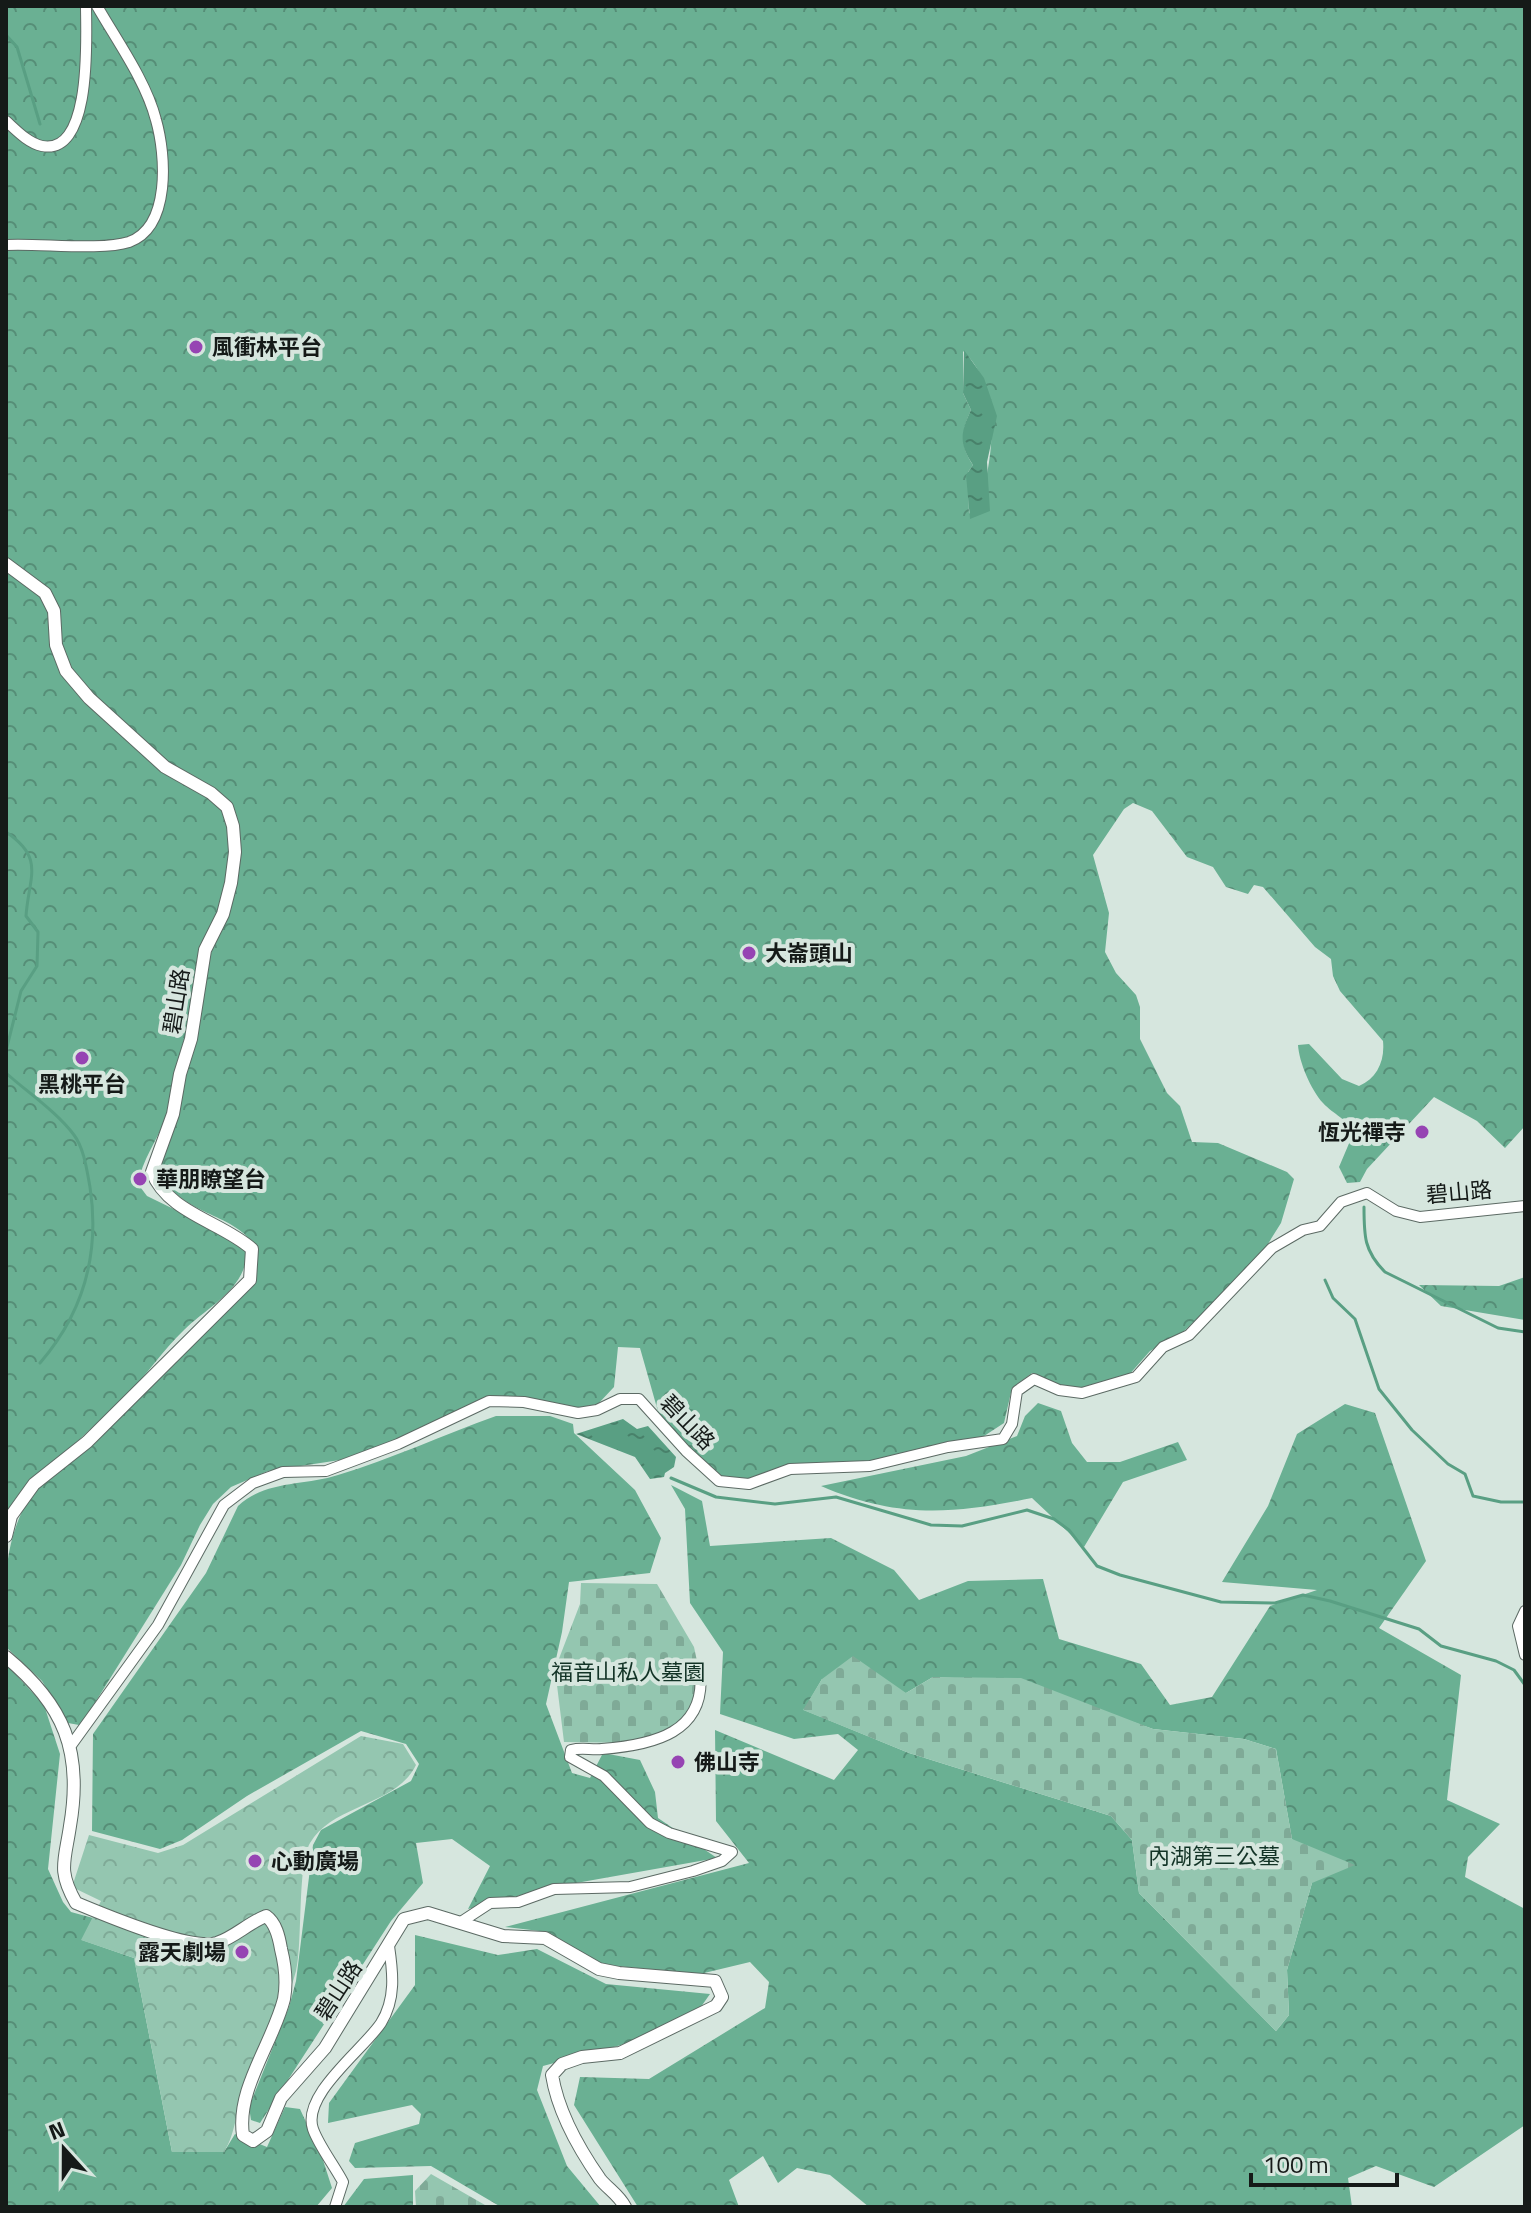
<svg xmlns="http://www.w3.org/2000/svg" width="1531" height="2213" viewBox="0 0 1531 2213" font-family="'Titillium Web','Noto Sans TC',sans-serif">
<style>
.forest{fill:url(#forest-crowns);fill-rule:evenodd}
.cemetery{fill:url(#cemetery-stones)}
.park{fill:url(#park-crowns)}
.water{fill:url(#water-ripples)}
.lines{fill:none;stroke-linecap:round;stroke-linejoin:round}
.stream{stroke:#599f83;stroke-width:3}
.minor-casing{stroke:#5c6a64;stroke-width:12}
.tertiary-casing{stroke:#5c6a64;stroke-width:14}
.minor{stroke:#fff;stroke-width:10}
.tertiary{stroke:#fff;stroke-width:12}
.poi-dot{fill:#9644b3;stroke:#d6e6de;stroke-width:3}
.labels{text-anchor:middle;stroke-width:8;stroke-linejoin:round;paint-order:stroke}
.poi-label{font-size:22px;font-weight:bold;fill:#151a18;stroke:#d6e6de;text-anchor:start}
.street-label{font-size:22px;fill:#151a18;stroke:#d6e6de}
.park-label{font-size:22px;fill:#123326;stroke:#d6e6de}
</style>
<defs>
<pattern id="forest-crowns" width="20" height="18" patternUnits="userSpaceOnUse" patternTransform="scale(2)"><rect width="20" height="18" fill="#6ab093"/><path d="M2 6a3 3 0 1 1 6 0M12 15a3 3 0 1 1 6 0" fill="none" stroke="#568e77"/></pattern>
<pattern id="cemetery-stones" width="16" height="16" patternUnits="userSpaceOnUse" patternTransform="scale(2)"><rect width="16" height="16" fill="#94c6b0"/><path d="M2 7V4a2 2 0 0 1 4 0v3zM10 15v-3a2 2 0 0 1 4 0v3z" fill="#7faa97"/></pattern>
<pattern id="park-crowns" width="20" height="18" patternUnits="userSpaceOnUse" patternTransform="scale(2)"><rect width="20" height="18" fill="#94c6b0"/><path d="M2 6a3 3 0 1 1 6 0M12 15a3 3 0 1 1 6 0" fill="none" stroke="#7faa97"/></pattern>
<pattern id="water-ripples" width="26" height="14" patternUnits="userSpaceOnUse" patternTransform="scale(2)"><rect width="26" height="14" fill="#599f83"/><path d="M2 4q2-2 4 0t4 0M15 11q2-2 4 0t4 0" fill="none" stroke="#48816a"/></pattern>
</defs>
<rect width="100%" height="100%" fill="#d6e6de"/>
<!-- forest -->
<path class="forest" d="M6,6H1525V1126L1505,1148L1477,1121L1434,1097L1367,1169L1360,1182L1347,1183L1339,1167L1353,1134C1347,1118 1334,1115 1323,1103C1311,1090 1299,1062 1298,1045L1309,1044L1342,1079L1359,1086C1377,1078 1385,1061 1383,1041L1340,991L1333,976L1331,959L1315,947L1263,887L1254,885L1248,894L1226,887L1213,867L1187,857L1152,811L1133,803L1124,809L1093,855L1109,913L1105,952L1116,973L1136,995L1140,1007V1039L1167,1093L1180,1106L1192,1142L1218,1143L1287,1172L1294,1179L1281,1223L1256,1263L1183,1332L1150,1351L1128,1376L1076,1389L1062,1387L1032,1373L1012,1388L1004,1423L978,1440L864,1464L786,1466L750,1480L718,1476L659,1415L640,1348L618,1347L614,1387L598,1404L577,1408L500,1399L478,1401L407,1436L340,1460L268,1471L231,1487L213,1504L200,1525L181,1565L86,1717L79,1725L68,1723L42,1681L6,1647C6,1588 0,1549 30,1496L251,1285L255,1246C232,1211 181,1217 157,1169L212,945L227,917L236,820L121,724L71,670L60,640L57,607L6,559ZM963,351C996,382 995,432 987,474C985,487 975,502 969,514L968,472L973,465C960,446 961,431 971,410L963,393Z
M6,568L39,593L50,610V636L105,719L225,810C244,884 197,990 177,1064C172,1081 172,1100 166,1117C157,1141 142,1160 138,1184L147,1196L231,1237L246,1251C249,1287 206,1308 184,1330C163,1350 147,1375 126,1395C107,1413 88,1432 68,1450C44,1472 18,1485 6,1517Z
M1525,1277V1320L1441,1306L1419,1285L1499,1286Z
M1038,1403L1061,1411L1072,1443L1087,1462H1120L1178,1442L1187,1460L1123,1482L1084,1547L1032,1498C953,1514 897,1519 821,1486L966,1456L1017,1436L1025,1416Z
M1345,1404L1375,1413L1426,1561L1379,1628L1461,1675L1447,1800L1500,1824L1468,1857L1465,1877L1525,1909V2125L1434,2187L1376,2166L1348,2178L1352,2207H869L830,2175L797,2168L778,2183L763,2156L729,2180L739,2207H638L574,2105L580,2077L649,2079L765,2008L769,1982L750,1962L700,1974L596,1964L548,1932L505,1927L749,1863L716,1821L715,1730L834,1780L858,1750L838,1734L794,1739L720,1714L723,1652L690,1603L685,1509L671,1485L702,1501L710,1546L831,1538L894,1570L919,1600L968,1581L1043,1579L1059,1639L1141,1664L1170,1705L1212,1697L1270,1606L1317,1590L1222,1582L1268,1506L1297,1434ZM933,1677L974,1679L1099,1710L1153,1729L1244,1739L1276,1749L1292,1839L1312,1883L1287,1970L1289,2015L1276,2031L1139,1893L1132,1840L1111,1816L909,1753L804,1710L822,1679L906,1693Z
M496,1416H550L573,1424L574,1433L635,1490L661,1538L650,1573L569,1582L562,1632L546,1704L572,1773L590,1778L603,1753L640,1760L655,1792L658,1818L717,1858L548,1888L468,1909L490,1866L452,1839L416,1843L423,1883L391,1921L260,2123L251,2120L249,2107L289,2007L296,1981L313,1845L321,1830L411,1781L419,1764L406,1744L361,1731L247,1796L182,1840L160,1849L92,1831L93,1734L206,1573L238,1506C266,1480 304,1486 338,1475C391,1459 443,1435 496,1416Z
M6,1664L44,1705L60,1754L48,1869L63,1902L71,1912L93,1918L82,1940L134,1958L172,2152H224L235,2134L267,2147L285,2107L300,2109L322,2157L332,2188L316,2207H6Z
M415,1935L498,1955L537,1949L606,1984L710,1994L698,2011L621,2045L543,2066L537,2090L567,2166L601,2207H501L431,2166L355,2168L349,2161L355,2143L419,2124L421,2114L412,2105L328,2123L329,2103L415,1985Z
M413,2175V2207H343L364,2179Z"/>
<!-- cemetery -->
<path class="cemetery" d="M581,1583L657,1584L694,1647L704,1694L674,1729L638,1743L564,1742L555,1669L580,1604Z
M853,1656L906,1693L933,1677L1021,1678L1153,1729L1244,1739L1276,1749L1292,1839L1355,1865L1312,1883L1287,1970L1289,2015L1276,2031L1139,1893L1132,1840L1111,1816L909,1753L803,1710L822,1679Z
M431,2174L485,2205L487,2207H416L415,2191Z"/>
<!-- park -->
<path class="park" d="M361,1736L403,1744L416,1765C396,1806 333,1804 310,1843C297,1866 303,1943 296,1971C286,2010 260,2046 245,2083C236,2107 237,2131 224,2152H172L134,1958L81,1940L101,1901L72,1887L89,1835L158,1853L183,1845Z"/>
<!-- water -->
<path class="water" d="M964,350L984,378L997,416L987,462L990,511L970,519L966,475L973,465C959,444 960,433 971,410L963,393Z
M623,1419L637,1429L648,1426L676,1457L674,1467L665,1473L664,1477L650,1479L635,1457L576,1434Z"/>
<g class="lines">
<!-- stream -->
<path class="stream" d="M6,35L17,47L40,124
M6,832C45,858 29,876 26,916L38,932L37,966L21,991L6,1051
M6,1073C27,1092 57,1112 74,1135C84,1148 87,1171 90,1187C100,1253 84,1312 40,1363
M1364,1207C1364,1236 1364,1251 1385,1272L1498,1328L1525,1332
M1325,1280L1333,1298L1355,1319L1379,1389L1412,1430L1448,1464L1465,1474L1473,1496L1501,1502H1525
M671,1478L716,1497L775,1504L836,1497L931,1525L962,1526L1027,1510L1054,1519L1069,1530L1097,1566L1120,1575L1221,1602L1275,1603L1303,1595L1330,1601L1419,1629L1441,1646L1496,1661L1514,1670L1525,1685"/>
<!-- minor casing -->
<g class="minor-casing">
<path id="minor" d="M6,121C16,130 28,143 42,146C93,156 86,34 86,6
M6,245C39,243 101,251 129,242C171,227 166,155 156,120C146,81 117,41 97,6
M1525,1611L1518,1626L1525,1655
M72,1744L158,1625L224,1505L253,1483L283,1472L326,1471L398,1444L489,1401L524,1402L578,1413L597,1410L620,1399H639L686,1451L719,1481L749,1484L790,1469L870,1466L948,1447L1003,1439L1012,1424L1017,1391L1034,1379L1059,1390L1082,1393L1136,1377L1163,1347L1189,1335L1272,1248L1303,1230L1320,1226L1341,1202L1367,1193L1396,1211L1420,1217L1525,1206
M461,1922L490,1903L518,1902L554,1889L630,1887L693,1871L722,1861L732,1852L669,1833L650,1823L604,1776L570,1757L571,1750C582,1747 590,1750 602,1749C653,1745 707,1733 700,1671
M335,2207L343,2182C334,2165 319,2146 313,2129C301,2095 364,2049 381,2023C396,1999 393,1973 389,1946"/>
</g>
<!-- tertiary casing -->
<g class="tertiary-casing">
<path id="tertiary" d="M6,564L45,593L54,611L56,645L66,671L89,698L165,767L211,793L227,807L233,826L235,852L231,883L223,914L205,950L191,1039L180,1074L173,1114L152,1172C168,1213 222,1222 252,1249L250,1280L87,1442L34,1484L11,1516L6,1536
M6,1657C64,1705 83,1751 70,1826C65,1861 57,1870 76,1903C105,1915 189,1951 217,1943C235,1937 248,1923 266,1916C276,1923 279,1937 281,1949C285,1965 287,1983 284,1999C273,2043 236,2089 243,2135L253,2141L267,2131L281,2098L325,2048L404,1919L428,1913L503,1936L545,1938L599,1969L619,1973L715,1981L722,1997L716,2006L620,2053L582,2057L562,2064L552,2075C558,2112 579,2149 600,2179C608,2189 619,2195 625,2207"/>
</g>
<!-- minor -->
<use href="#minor" class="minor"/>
<!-- tertiary -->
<use href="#tertiary" class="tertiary"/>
</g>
<!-- markers -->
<g class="poi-dot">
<circle cx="196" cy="347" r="8"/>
<circle cx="749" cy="953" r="8"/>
<circle cx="82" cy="1058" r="8"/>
<circle cx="1422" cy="1132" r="8"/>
<circle cx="140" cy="1179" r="8"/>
<circle cx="678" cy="1762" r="8"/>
<circle cx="255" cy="1861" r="8"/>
<circle cx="242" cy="1952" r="8"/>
</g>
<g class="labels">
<!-- poi labels -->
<g class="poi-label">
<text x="212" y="355">風衝林平台</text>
<text x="765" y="961">大崙頭山</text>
<text x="82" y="1092" text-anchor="middle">黑桃平台</text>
<text x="1406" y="1140" text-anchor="end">恆光禪寺</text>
<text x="156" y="1187">華朋瞭望台</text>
<text x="694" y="1770">佛山寺</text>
<text x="271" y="1869">心動廣場</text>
<text x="226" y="1960" text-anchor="end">露天劇場</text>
</g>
<!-- street labels -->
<g class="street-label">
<text transform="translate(176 1001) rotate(-81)" y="8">碧山路</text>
<text transform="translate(1459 1192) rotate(-5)" y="8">碧山路</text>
<text transform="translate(688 1422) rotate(46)" y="8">碧山路</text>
<text transform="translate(338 1990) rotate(-57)" y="8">碧山路</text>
</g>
<!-- park labels -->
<g class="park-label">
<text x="628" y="1680">福音山私人墓園</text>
<text x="1214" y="1864">內湖第三公墓</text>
</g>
</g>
<!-- border -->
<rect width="1531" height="2213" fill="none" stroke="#151a18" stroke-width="16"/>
<!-- north arrow -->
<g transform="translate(64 2149) rotate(339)" stroke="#d6e6de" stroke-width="6" paint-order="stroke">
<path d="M0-6L14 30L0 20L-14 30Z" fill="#151a18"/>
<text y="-12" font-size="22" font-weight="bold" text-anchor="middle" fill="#151a18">N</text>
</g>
<!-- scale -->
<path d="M1251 2173v12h146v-12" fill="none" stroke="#151a18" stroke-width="4"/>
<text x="1263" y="2173" font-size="24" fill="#151a18" stroke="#d6e6de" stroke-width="6" paint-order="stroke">100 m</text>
</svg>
